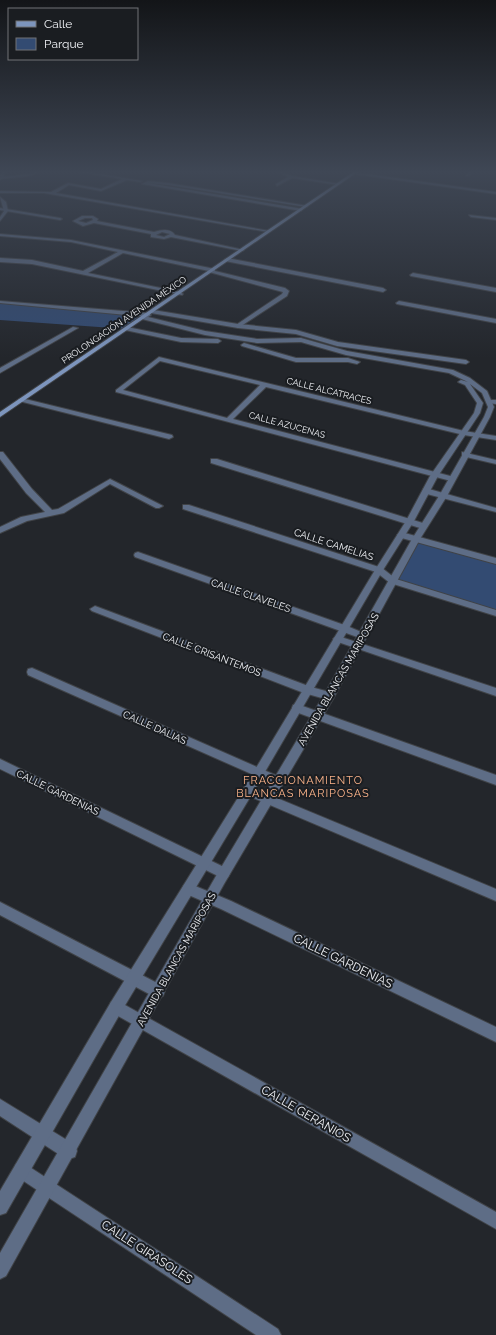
<svg xmlns="http://www.w3.org/2000/svg" width="496" height="1335" viewBox="0 0 496 1335" font-family="Raleway,sans-serif">
<style>
.green{fill:#334b72}
.lines{fill:none;stroke-linecap:round;stroke-linejoin:round}
.service-casing{stroke:#404347;stroke-width:2}
.minor-casing{stroke:#404347;stroke-width:2}
.tertiary-casing{stroke:#404347;stroke-width:2}
.secondary-casing{stroke:#404347;stroke-width:2}
.service{fill:#5e6d86;fill-rule:evenodd}
.minor{fill:#5e6d86;fill-rule:evenodd}
.tertiary{fill:#5e6d86;fill-rule:evenodd}
.secondary{fill:#7d95bd;fill-rule:evenodd}
.labels{text-anchor:middle;stroke-width:4;stroke-linejoin:round;paint-order:stroke}
.far-street-label{font-size:9px;fill:#f0f2f6;stroke:#1a1d21}
.street-label{font-size:10px;fill:#f0f2f6;stroke:#1a1d21}
.neighbourhood-label{font-size:11px;letter-spacing:1px;fill:#fbb38a;stroke:#1a1d21}
.near-street-label{font-size:12px;fill:#f0f2f6;stroke:#1a1d21}
</style>
<rect width="100%" height="100%" fill="#23262b"/>
<!-- green -->
<path class="green" d="M0,302L148,315L127,329L0,320Z
M415,540L496,564V613L393,581Z"/>
<g class="lines">
<!-- service casing -->
<g class="service-casing">
<path id="service" d="M0,301L148,313L151,315L148,317L0,303Z
M153,310L238,324L296,330L338,342L466,360L469,362L466,364L337,346L296,334L238,328L151,313L150,312Z"/>
</g>
<!-- minor casing -->
<g class="minor-casing">
<path id="minor" d="M37,171H42L29,176L0,179V177L28,174Z
M73,171H82L142,181L140,182L127,180L101,191L69,185L56,193L270,231L268,232L44,193H0V191L51,192L68,183L101,189L122,179Z
M277,171H282L292,176L340,184L338,185L292,178L277,186L276,184L288,177Z
M470,171H474L468,176H466Z
M353,172L496,192V194L354,174Z
M148,181L168,183L308,206L306,207L168,185L148,183L303,209L301,211L142,184Z
M0,208L60,218L62,219L60,220L0,210Z
M469,215L496,218V220L471,217Z
M82,216H93L98,219L97,221L154,232C162,230 170,228 175,235L244,250L242,251L171,237L164,239L151,237V234L94,223L83,226L73,221ZM85,218H92L93,220L86,223L78,221ZM162,232L170,234L164,237L156,235Z
M0,234L71,240L215,269V271L285,288L289,291L287,296L238,328L235,326L236,325L282,294L283,292L209,272V271L123,253L88,273L180,292L183,294L182,295L32,264L0,262V258L32,260L83,271L118,252L71,242L0,236Z
M227,258L383,288L386,290L383,292L225,261L224,260Z
M413,273L496,288V292L411,276L410,275Z
M399,301L496,319V323L397,304L396,303Z
M73,327L78,328L0,373V368Z
M159,357L464,431L496,436V440L464,435L266,387L233,419L454,477V481H451L116,392V390ZM160,361L260,385L227,418L123,390Z
M21,398L172,435L173,437L169,439L19,401L18,400Z
M489,400H496V404L487,403V401Z
M0,452H3L32,489L52,510L58,509L110,479L163,506L159,508H156L110,484L64,513L27,521L0,533V527L21,517L45,512L26,493L0,459Z
M462,452L496,460V464L462,456Z
M211,459H217L426,524L427,526L426,528H420L211,463Z
M423,489H429L496,508V512L423,493Z
M183,505H189L382,568L396,579L496,610V616L390,583L376,572L183,509Z
M401,532L496,558V564L398,537L397,535Z
M138,552L347,626L366,634L368,636L363,639L360,638L135,557L134,555L135,553Z
M95,606L311,687L333,693L334,696L333,699L329,700L304,693L92,611L90,609Z
M338,636L496,688V696L335,641L333,639L335,637Z
M32,668L282,778L284,781L282,784L278,786L274,784L28,675L27,672L28,669Z
M297,704L496,775V785L293,711L292,708L293,705Z
M0,759L228,869L230,873L228,877L224,879L220,877L0,769Z
M248,786L496,889V901L244,794L242,791L244,788Z
M188,883L231,901L496,1027V1042L221,909L184,893L182,889L184,885Z
M0,902L163,986L165,991L163,996L158,998L153,996L0,915Z
M116,1000L496,1212V1229L111,1012L109,1007L111,1002Z
M0,1099L75,1145L77,1151L75,1157L69,1159L63,1157L0,1116Z
M22,1162L278,1329L281,1335H256L16,1176L14,1170L16,1164Z"/>
</g>
<!-- tertiary casing -->
<g class="tertiary-casing">
<path id="tertiary" d="M4,171H8L0,180V176Z
M0,197L6,202L8,211L0,221V217L4,211Z
M144,316L205,331L257,339L301,338L347,351L453,370L470,378L487,391L494,407L490,417L447,496L420,539L333,699L224,884L6,1276L0,1279V1253L216,876L325,693L412,539L439,496L484,417L488,407L482,393L470,384L483,403L480,413L438,476L414,521L383,570L252,794L121,1012L6,1213L0,1215V1191L111,1002L244,788L375,570L406,521L430,476L474,413L477,403L465,385L458,382L461,380L468,382L449,373L346,355L301,342L257,343L205,335L142,319V317Z
M127,327L181,338L218,339L221,341L218,343L181,342L125,330L124,329Z
M244,343L296,358H348L360,362L357,364L348,362H296L242,346L241,345Z"/>
</g>
<!-- secondary casing -->
<g class="secondary-casing">
<path id="secondary" d="M355,171H359L0,417V412Z"/>
</g>
<!-- service -->
<use href="#service" class="service"/>
<!-- minor -->
<use href="#minor" class="minor"/>
<!-- tertiary -->
<use href="#tertiary" class="tertiary"/>
<!-- secondary -->
<use href="#secondary" class="secondary"/>
</g>
<!-- sky -->
<linearGradient id="sky" x2="0" y2="1"><stop stop-color="#131518"/><stop offset="0.48" stop-color="#3f4755"/><stop offset="1" stop-color="#3f4755" stop-opacity="0"/></linearGradient>
<rect width="496" height="358" fill="url(#sky)"/>
<g class="labels">
<!-- far-street labels -->
<g class="far-street-label">
<text transform="translate(124 320) rotate(-34)" y="3">PROLONGACIÓN AVENIDA MÉXICO</text>
<text transform="translate(329 391) rotate(14)" y="3">CALLE ALCATRACES</text>
<text transform="translate(287 425) rotate(15)" y="3">CALLE AZUCENAS</text>
</g>
<!-- street labels -->
<g class="street-label">
<text transform="translate(334 544) rotate(18)" y="4">CALLE CAMELIAS</text>
<text transform="translate(251 595) rotate(19)" y="4">CALLE CLAVELES</text>
<text transform="translate(212 654) rotate(21)" y="4">CALLE CRISANTEMOS</text>
<text transform="translate(338 679) rotate(-60)" y="4">AVENIDA BLANCAS MARIPOSAS</text>
<text transform="translate(155 727) rotate(24)" y="4">CALLE DALIAS</text>
<text transform="translate(58 792) rotate(26)" y="4">CALLE GARDENIAS</text>
<text transform="translate(176 959) rotate(-61)" y="4">AVENIDA BLANCAS MARIPOSAS</text>
</g>
<!-- neighbourhood labels -->
<g class="neighbourhood-label">
<text x="303" y="784">FRACCIONAMIENTO<tspan x="303" dy="13">BLANCAS MARIPOSAS</tspan></text>
</g>
<!-- near-street labels -->
<g class="near-street-label">
<text transform="translate(343 961) rotate(26)" y="4">CALLE GARDENIAS</text>
<text transform="translate(306 1114) rotate(30)" y="4">CALLE GERANIOS</text>
<text transform="translate(147 1252) rotate(33)" y="4">CALLE GIRASOLES</text>
</g>
</g>
<!-- legend -->
<rect x="8" y="8" width="130" height="52" fill="#1a1d21" stroke="#707276"/>
<rect x="16" y="21" width="20" height="6" fill="#7d95bd" stroke="#707276"/>
<text x="44" y="28" font-size="12" fill="#f0f2f6">Calle</text>
<rect x="16" y="38" width="20" height="12" fill="#334b72" stroke="#707276"/>
<text x="44" y="48" font-size="12" fill="#f0f2f6">Parque</text>
</svg>
